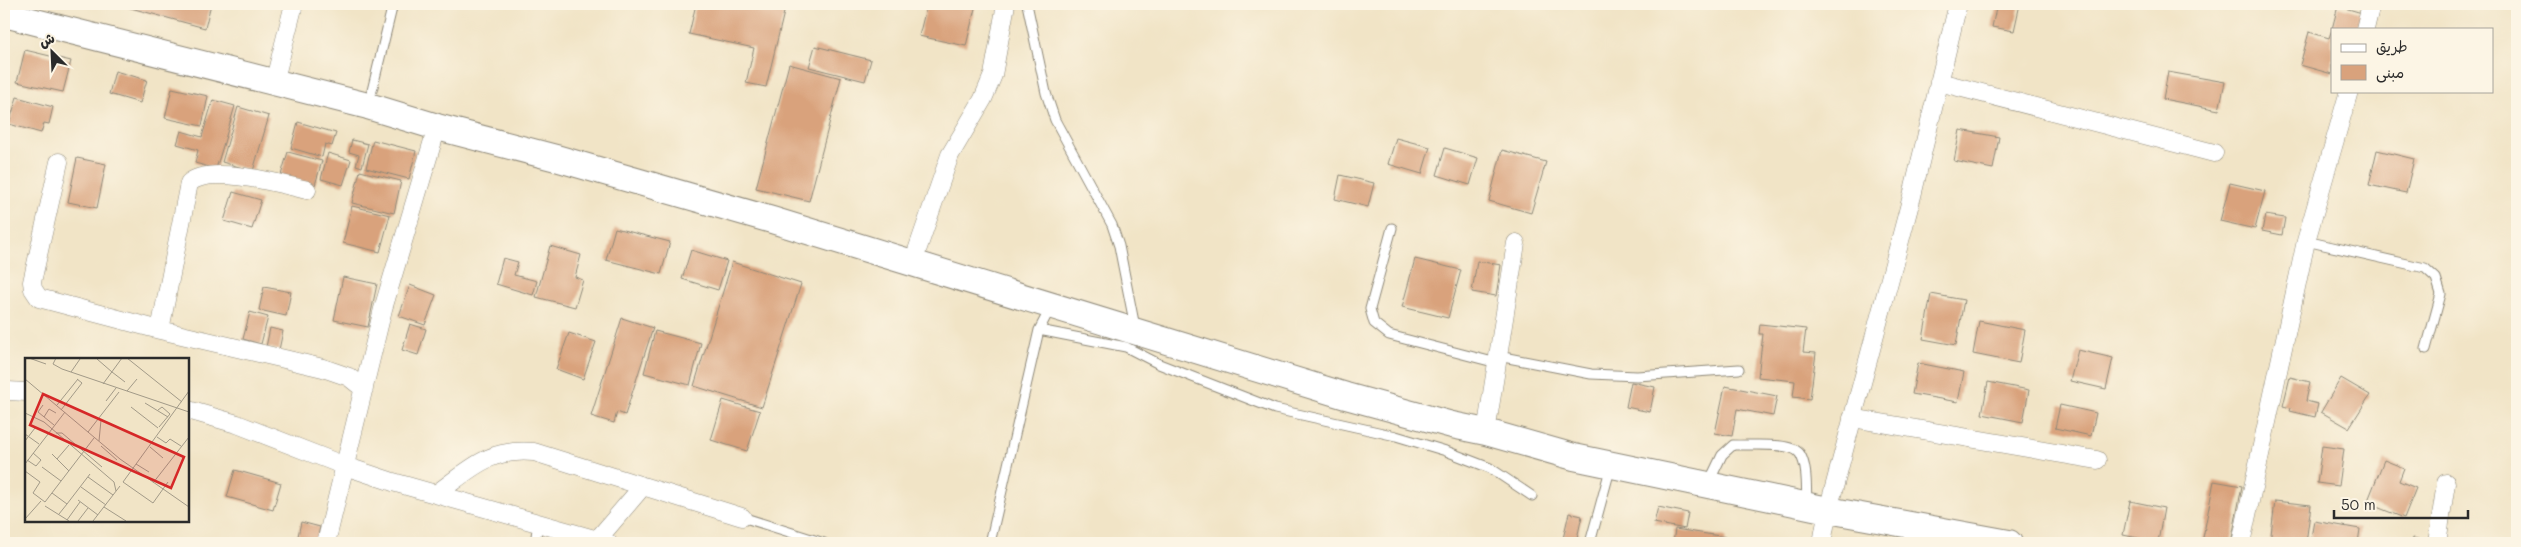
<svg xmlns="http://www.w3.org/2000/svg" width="2521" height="547" viewBox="0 0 2521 547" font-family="Mali,'Playpen Sans Arabic',sans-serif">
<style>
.building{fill:#d9a27c}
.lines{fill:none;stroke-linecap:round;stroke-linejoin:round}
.lane-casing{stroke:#8e8878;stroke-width:11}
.street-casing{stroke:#8e8878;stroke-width:19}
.primary-casing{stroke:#8e8878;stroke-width:28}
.lane{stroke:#fff;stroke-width:9}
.street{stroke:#fff;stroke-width:18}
.primary{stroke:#fff;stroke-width:26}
.inset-road{fill:none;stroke:#a29a88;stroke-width:1}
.view{fill:#d62828;fill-opacity:0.15;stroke:#d62828;stroke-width:2.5}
.inset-edge{fill:none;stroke:#2b2b2b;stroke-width:2.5}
</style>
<rect width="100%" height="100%" fill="#fcf5e5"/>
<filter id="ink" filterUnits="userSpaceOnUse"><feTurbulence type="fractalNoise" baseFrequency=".02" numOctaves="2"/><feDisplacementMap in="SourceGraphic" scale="10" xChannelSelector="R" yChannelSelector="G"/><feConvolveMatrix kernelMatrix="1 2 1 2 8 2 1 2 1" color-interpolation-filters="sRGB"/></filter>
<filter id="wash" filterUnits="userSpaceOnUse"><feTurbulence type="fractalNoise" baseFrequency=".0096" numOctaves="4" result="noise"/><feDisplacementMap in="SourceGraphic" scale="20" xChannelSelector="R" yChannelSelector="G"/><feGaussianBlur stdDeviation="1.12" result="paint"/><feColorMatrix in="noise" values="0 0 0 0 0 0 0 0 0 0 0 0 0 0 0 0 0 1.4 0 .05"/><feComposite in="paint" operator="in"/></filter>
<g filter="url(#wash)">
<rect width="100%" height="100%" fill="#f1e4c6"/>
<g id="blocks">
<!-- building -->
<path class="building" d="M128,4H211L205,28L127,7Z
M696,4H786L766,87L746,83L754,48L689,34Z
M927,4H976L966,46L919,36Z
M1997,4H2020L2014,31L1992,27Z
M2338,6L2362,13L2357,29H2332Z
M2332,29V74L2300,65L2309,32L2329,38Z
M815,46L871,60L865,81L809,67Z
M25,50L71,61L63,92L17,82Z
M789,64L841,78L809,201L756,188Z
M115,71L147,80L140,103L109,94Z
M2168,72L2225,82L2219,110L2163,99Z
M172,88L208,96L202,126L165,118Z
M17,97L53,107L49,124L44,123L41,133L9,124Z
M213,100L235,106L216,169L195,163L198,150L177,144L181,131L202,137Z
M238,107L269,116L253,171L222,162Z
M298,122L336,133L332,146L325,144L322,157L291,148Z
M1960,130L1999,137L1993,169L1954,161Z
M1396,138L1430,147L1422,174L1388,164Z
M352,140L368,144L362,167L356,165L359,155L349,152Z
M373,140L416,151L409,179L366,168Z
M1445,148L1478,158L1470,185L1437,175Z
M1502,150L1546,162L1531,213L1489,201Z
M2377,150L2414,159L2406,193L2369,185Z
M288,152L322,161L315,185L281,175Z
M328,153L351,160L343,185L321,179Z
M77,158L106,164L97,208L68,202Z
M360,171L401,181L394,213L352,203Z
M1340,175L1374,183L1368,207L1335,199Z
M2230,183L2265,191L2255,229L2220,221Z
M233,192L261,200L252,229L224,221Z
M352,206L390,215L380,252L343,243Z
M2265,215L2285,218L2282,235L2262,231Z
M615,228L670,242L661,274L606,260Z
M550,246L581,255L575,277L583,280L575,307L536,297Z
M691,250L727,261L718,290L682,279Z
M503,258L518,262L514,275L537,281L533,295L496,284Z
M1415,259L1461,270L1448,318L1402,307Z
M1477,261L1501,265L1496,296L1472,292Z
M732,262L801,284L762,407L694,386Z
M343,277L377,284L368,327L334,320Z
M410,285L436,295L425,325L399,316Z
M264,287L291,292L286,316L259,310Z
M1931,294L1964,300L1956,345L1923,339Z
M250,312L268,317L261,344L243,339Z
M622,318L653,328L625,415L617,412L614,423L591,416Z
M1979,321L2025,330L2019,363L1973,354Z
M410,324L426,329L418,355L402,350Z
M1760,324L1806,329L1803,352L1816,353L1810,399L1793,397L1795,381L1758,377L1763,334H1759Z
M270,328L283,331L279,350L266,347Z
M655,331L701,343L690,385L644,373Z
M569,333L596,342L583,379L556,369Z
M2078,350L2113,358L2106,389L2070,381Z
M1918,363L1964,372L1958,402L1912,394Z
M2290,377L2310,382L2306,401L2318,404L2315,417L2290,411L2291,408L2283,406Z
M2341,378L2370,395L2349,428L2321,412Z
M1631,382L1655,387L1650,412L1626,407Z
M1988,382L2029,390L2023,422L1982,414Z
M1725,386L1777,396L1773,416L1737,409L1732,436L1715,433Z
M723,400L760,411L747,451L711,440Z
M2060,405L2096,413L2091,436L2055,428Z
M2322,446L2344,449L2339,486L2317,483Z
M2384,460L2404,468L2399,481L2416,488L2404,518L2367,503Z
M235,470L281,483L273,510L227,497Z
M2214,481L2242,486L2231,543H2202Z
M2130,501L2164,508L2158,542L2123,535Z
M2275,501L2311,505L2306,543H2270Z
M1658,507L1688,513L1685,529L1654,523Z
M1569,513L1582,516L1576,543H1562Z
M2314,521L2360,529L2358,543H2310Z
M301,522L320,527L316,543H308L309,539L298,536Z
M1675,529L1726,537L1725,543H1673Z
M2413,538L2427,541V543H2412Z"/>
</g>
</g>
<g filter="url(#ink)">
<use href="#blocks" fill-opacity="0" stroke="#8e8878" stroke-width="1"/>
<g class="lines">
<!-- lane casing -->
<g class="lane-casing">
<path id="lane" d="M1027,4L1046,93L1055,120L1112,225L1119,246L1135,327
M369,103L393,4
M1392,228L1370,309L1374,323L1389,335L1497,363
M2306,241L2425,268L2436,278L2441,294L2426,349
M1039,330L1126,347L1159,364L1275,409L1396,436L1446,451L1490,468L1532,496
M1498,356L1591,374L1637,376L1739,369
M1709,482L1722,455L1733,445C1748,446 1792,441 1800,454C1808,467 1806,489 1807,504
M742,517L824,543
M535,543L538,523
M990,543L1039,330L1051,307
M1590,543L1611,466"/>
</g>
<!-- street casing -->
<g class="street-casing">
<path id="street" d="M2365,29L2371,4
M1939,82L2214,153
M274,83L294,4
M59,162L32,282L33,289L39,298L160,330L323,368L349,377L364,389
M912,265L950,155L983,99L993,75L1006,4
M160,330L189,183C210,164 281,184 307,190
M4,393L8,391L26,392
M188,410L237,424L345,466L393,482L608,543
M1852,418L2097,460
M1486,432L1516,243
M436,494C471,469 488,448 534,452L742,517
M597,540L643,486
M326,543L383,309L437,127
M1822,543L1828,510L1912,196L1958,4
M2241,543L2306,241L2349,91
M2437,543L2446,483"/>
</g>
<!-- primary casing -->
<g class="primary-casing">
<path id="primary" d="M4,14L368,106L437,127L556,158L772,220L1346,396L1452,425L1486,432L1574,457L1828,510L2009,543"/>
</g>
<!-- lane -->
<use href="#lane" class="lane"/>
<!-- street -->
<use href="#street" class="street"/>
<!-- primary -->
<use href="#primary" class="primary"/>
</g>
</g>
<!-- overview -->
<g transform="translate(25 358)">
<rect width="164" height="164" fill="#f1e4c6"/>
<path class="inset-road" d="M4,0L21,6M31,0L28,6L37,11L164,54M102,0L157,44M72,1L87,14M46,14L55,1M87,14L100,24M0,21L95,101L164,149M78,26L97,0M102,33L112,21M81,43L91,30M120,45L143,59M18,47L13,54L29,67M32,47L53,21M106,49L133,70M36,52L57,25L52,21M133,52L137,49L145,56L134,69M0,55L19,64L89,124L91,133M19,59L24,51L31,55M63,74L94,34M31,75H37L77,109M0,76L14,86M132,79L141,85L145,81L156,88M0,83L10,70M74,83L76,62M76,88L92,102M125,89L138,100M27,96L44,113M32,101L44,87M2,102L11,108L16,102L8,95M0,106L40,54M111,106L124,114M17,109L36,123M0,113L15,124L8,135L20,144L69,80M63,119L88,137M98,124L164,33M98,124L128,145L143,124M128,125L164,79M56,129L81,147M27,135L42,146L34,156M53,142L73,157M42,146L65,116M20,148L44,163M79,149L101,163M0,161L16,143M42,162L55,144M53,163L63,150M68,163L95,128"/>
<path class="view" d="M18,36L159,99L146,130L5,67Z"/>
<rect width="164" height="164" class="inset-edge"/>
</g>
<!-- margin -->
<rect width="2521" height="547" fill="none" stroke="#fcf5e5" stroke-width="20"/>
<!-- legend -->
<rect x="2331" y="28" width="162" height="65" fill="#fcf5e5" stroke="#a8a49b"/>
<rect x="2341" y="44" width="25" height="8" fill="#ffffff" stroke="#a8a49b"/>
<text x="2376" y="52" font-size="15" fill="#2b2b2b">طريق</text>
<rect x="2341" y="65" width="25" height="15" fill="#d9a27c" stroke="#a8a49b"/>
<text x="2376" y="78" font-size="15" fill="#2b2b2b">مبنى</text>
<!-- north arrow -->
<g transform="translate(52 52) rotate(336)" stroke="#fcf5e5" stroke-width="4" paint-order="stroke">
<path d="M0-4L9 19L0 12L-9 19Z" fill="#2b2b2b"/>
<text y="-8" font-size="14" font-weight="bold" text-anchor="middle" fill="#2b2b2b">ش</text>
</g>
<!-- scale -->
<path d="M2334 510v8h134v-8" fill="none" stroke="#2b2b2b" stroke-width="2.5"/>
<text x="2341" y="510" font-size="15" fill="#2b2b2b" stroke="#fcf5e5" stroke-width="4" paint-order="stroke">50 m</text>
</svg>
